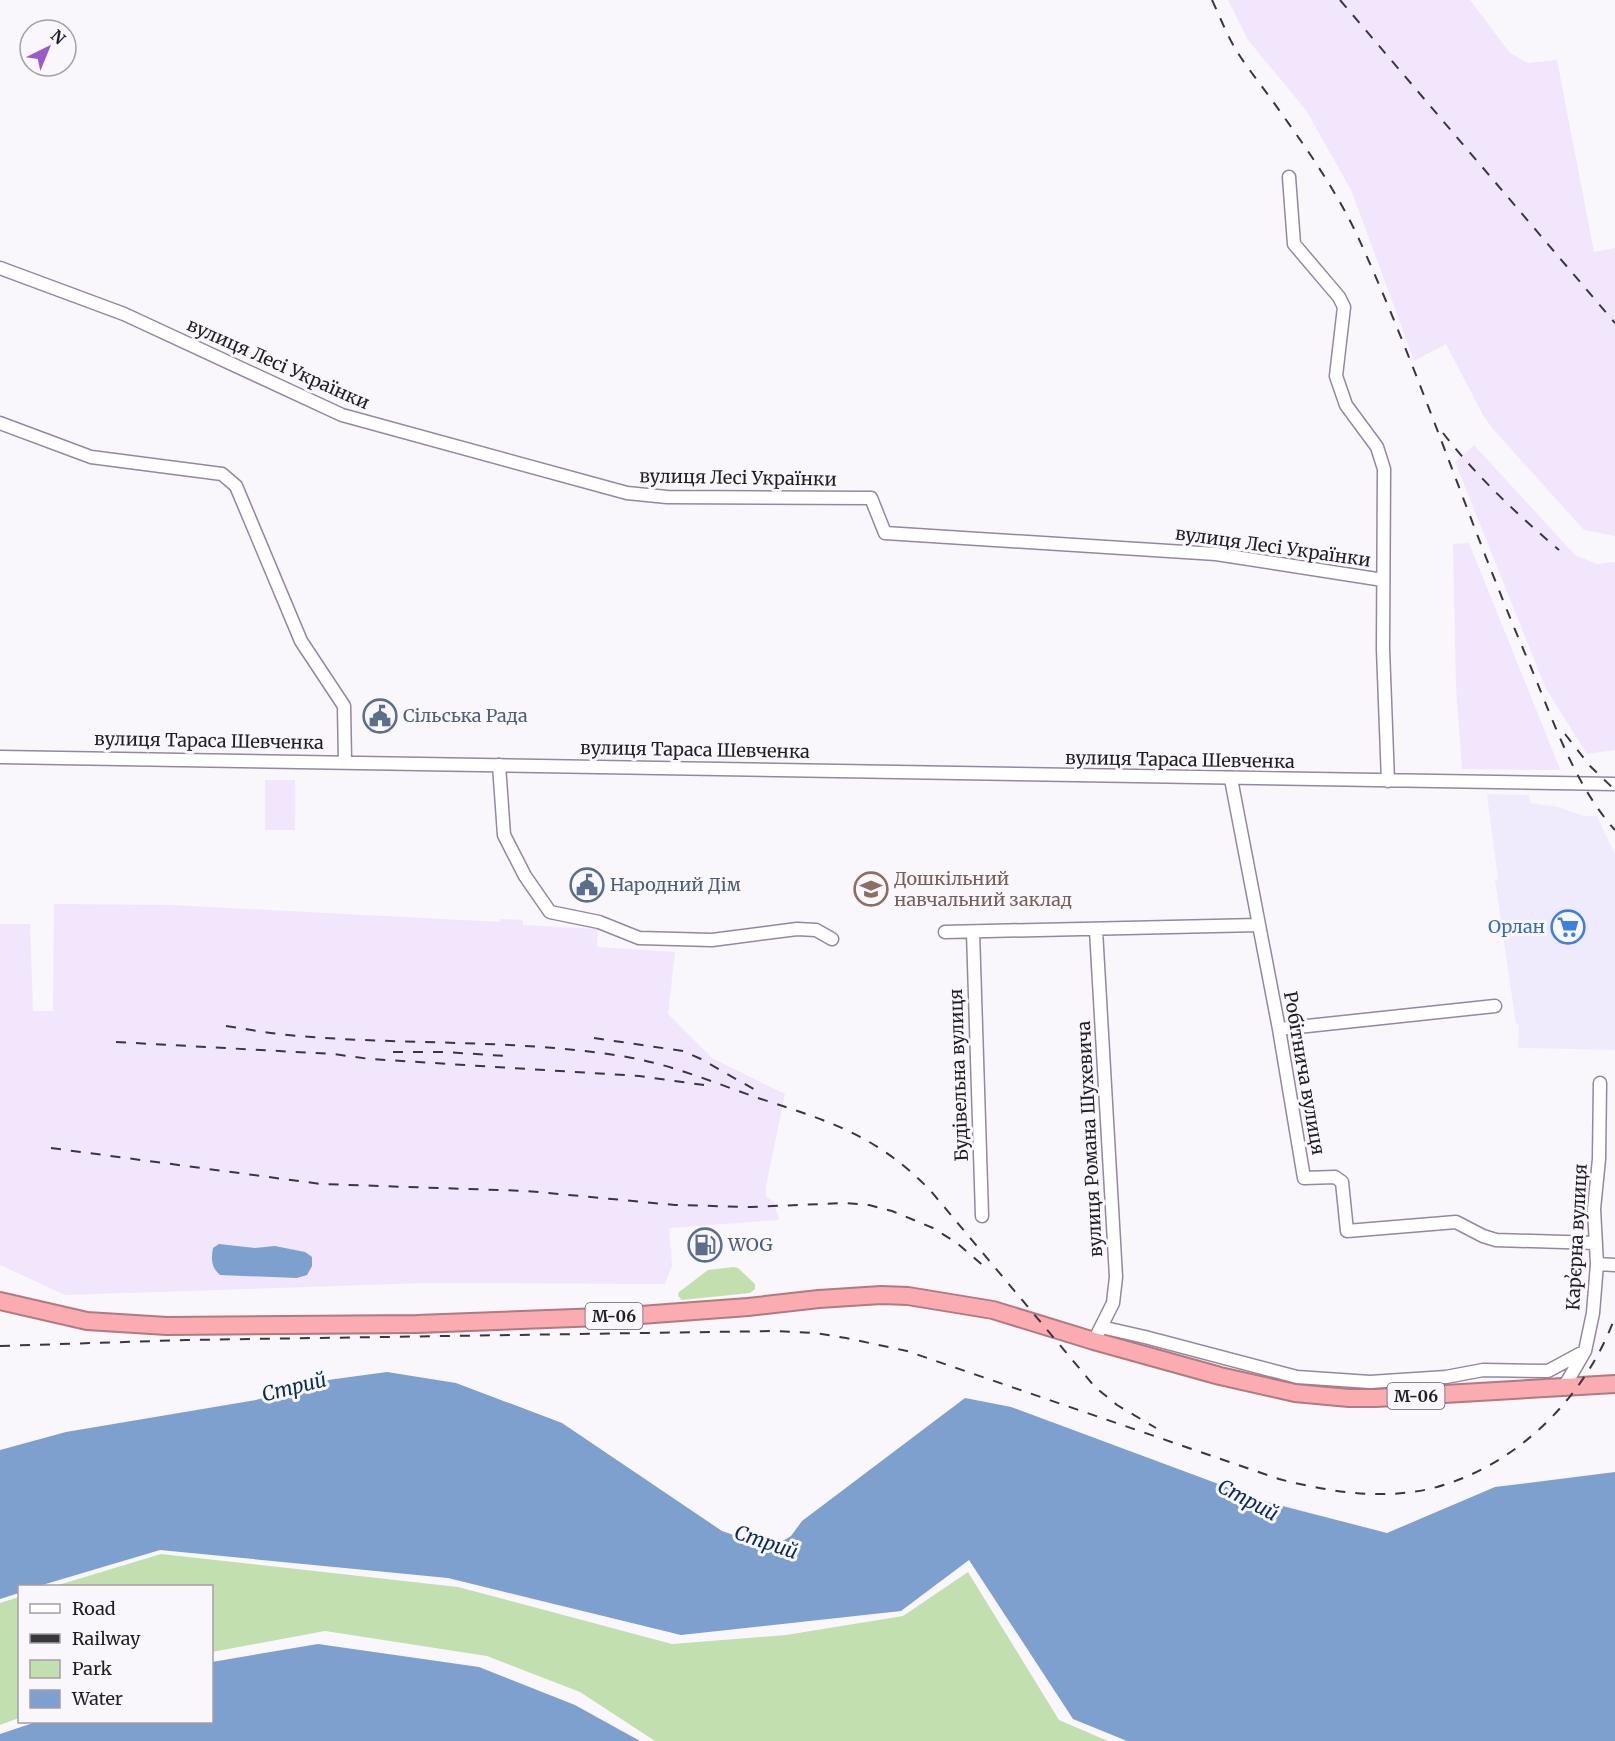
<svg xmlns="http://www.w3.org/2000/svg" width="1615" height="1741" viewBox="0 0 1615 1741" font-family="Merriweather,serif">
<style>
.commercial{fill:#efebfd}
.built{fill:#f1e6fb}
.green{fill:#c2e0af}
.water{fill:#7da0cf}
.lines{fill:none;stroke-linecap:round;stroke-linejoin:round}
.minor-casing{stroke:#9487a1;stroke-width:15}
.highway-casing{stroke:#af7a80;stroke-width:20}
.minor{stroke:#fff;stroke-width:12}
.highway{stroke:#fbacb0;stroke-width:16}
.rail{stroke:#3a353f;stroke-width:2;stroke-dasharray:10 10;stroke-linecap:butt}
.labels{text-anchor:middle;stroke-width:6;stroke-linejoin:round;paint-order:stroke}
.shield{fill:#f9f6fc;stroke:#625d66;stroke-width:1.5}
.shield-label{font-size:16px;font-weight:bold;fill:#211c26}
.street-label{font-size:18px;fill:#211c26;stroke:#f9f6fc}
.service-label{font-size:18px;fill:#4e5e75;stroke:#f9f6fc;text-anchor:start}
.education-label{font-size:18px;fill:#785e54;stroke:#f9f6fc;text-anchor:start}
.shop-label{font-size:18px;fill:#366cbe;stroke:#f9f6fc;text-anchor:end}
.water-label{font-size:20px;font-style:italic;fill:#082c57;stroke:#f9f6fc}
</style>
<rect width="100%" height="100%" fill="#f9f6fc"/>
<!-- commercial -->
<path class="commercial" d="M1487,794L1529,795L1530,803L1558,807L1584,816H1597L1615,855V1050L1518,1048L1519,1025L1516,1024L1495,880L1498,879Z"/>
<!-- built -->
<path class="built" d="M1228,0H1470L1510,53L1528,63L1557,60L1594,252L1615,248V536L1584,530L1493,429L1483,415L1446,344L1414,361L1352,192L1306,110L1248,40Z
M1474,445L1575,555L1597,564L1615,562V750L1587,754L1546,689L1455,462Z
M1469,543L1560,769V770L1462,769L1456,686L1453,544Z
M265,780H295V830H265Z
M54,904L170,905L500,922V919L523,920V925L598,929L597,947L675,952L668,1014L712,1058L785,1094L766,1186V1196L774,1202L779,1220L669,1228L672,1266L665,1284L426,1283L65,1295L0,1265V924H30L33,1011H53Z"/>
<!-- green -->
<path class="green" d="M734,1267L738,1268L755,1284V1289L750,1293L682,1300L678,1296L679,1292L708,1270Z
M161,1554L458,1587L672,1644L786,1635L903,1616L968,1572L1059,1720L1108,1741H655L580,1692L487,1656L325,1631L212,1652V1586H55Z
M19,1597V1718L0,1725V1603Z"/>
<!-- water -->
<path class="water" d="M219,1244L255,1248L275,1246L305,1252L312,1257V1266L307,1275L297,1278L220,1275C211,1267 211,1259 213,1248Z
M387,1372L456,1383L562,1423L722,1531L771,1548L791,1536L802,1521L965,1398L1011,1407L1267,1502L1387,1533L1495,1487L1615,1472V1741H1127L1073,1719L969,1560L901,1611L681,1635L448,1578L160,1550L39,1586H20L19,1593L0,1599V1450L66,1432L256,1400L313,1382Z
M318,1644L479,1667L575,1705L640,1741H0V1734L36,1722H212V1662Z"/>
<g class="lines">
<!-- minor casing -->
<g class="minor-casing">
<path id="minor" d="M1289,177L1294,244L1339,297L1344,307L1336,376L1346,405L1377,447L1384,469L1383,649L1388,781
M0,268L124,314L342,415L627,493L667,497L871,498L885,533L1216,554L1383,580
M0,423L91,457L222,474L236,486L301,641L344,706L345,761
M0,757L1615,784
M499,765L504,835L525,876L550,912L599,922L639,938L712,940L797,929L816,930L832,939
M1231,779L1279,1029L1304,1178L1335,1177L1342,1182L1347,1231L1456,1222L1483,1236L1496,1240L1596,1243
M1096,930L1116,1277L1113,1303L1098,1333
M945,932L1258,925
M973,932L982,1216
M1279,1029L1495,1006
M1597,1264L1615,1265
M1101,1327L1145,1337L1297,1377L1370,1382L1446,1377L1483,1370L1548,1371L1585,1351
M1564,1387L1585,1351L1593,1313L1597,1264L1594,1209L1599,1159L1600,1083"/>
</g>
<!-- highway casing -->
<g class="highway-casing">
<path id="highway" d="M0,1301L87,1321L167,1326L417,1324L627,1316L748,1307L819,1299L881,1295L908,1296L993,1310L1094,1341L1220,1376L1295,1393L1349,1398H1376L1615,1384"/>
</g>
<!-- minor -->
<use href="#minor" class="minor"/>
<!-- highway -->
<use href="#highway" class="highway"/>
<!-- rail -->
<path class="rail" d="M1212,0C1220,17 1227,35 1236,50C1246,66 1258,81 1269,96C1302,142 1334,186 1358,237C1422,377 1469,524 1530,665C1553,720 1575,786 1615,830
M1340,0L1615,323
M1443,433C1477,477 1517,514 1559,550
M1565,734L1590,766L1615,790
M226,1026C247,1029 267,1033 288,1035C401,1046 515,1038 627,1057C674,1065 717,1084 761,1099C832,1122 877,1136 930,1190L1095,1387L1117,1405L1156,1428
M594,1038L683,1051L701,1059L757,1091
M116,1042L333,1054L370,1059L639,1076L704,1085
M393,1052H445L506,1056
M51,1148L321,1184L527,1191L675,1205L751,1207L846,1203L869,1205L892,1211L933,1228L957,1243L987,1269
M0,1346L186,1340L775,1331L815,1333L846,1338L907,1351L1279,1479C1329,1492 1386,1501 1437,1487C1519,1464 1586,1396 1615,1317"/>
</g>
<!-- icons -->
<defs>
<g id="civic-ring" transform="scale(1.725)"><circle r="9.5" fill="#f9f6fc" stroke="#5c6f8a" stroke-width="1.5"/><path d="M-.6-6.5H3V-4.5H.6V-3L4-1V1h2V6H-6V1h2V-1L-.6-3ZM-1.2 2.5V6h2.4V2.5Z" fill="#5c6f8a"/></g>
<g id="school-ring" transform="scale(1.725)"><circle r="9.5" fill="#f9f6fc" stroke="#8d6e63" stroke-width="1.5"/><path d="M0-5L7-2L0 1L-7-2ZM-4 1L0 2.5L4 1V4Q0 6-4 4Z" fill="#8d6e63"/></g>
<g id="supermarket-ring" transform="scale(1.725)"><circle r="9.5" fill="#f9f6fc" stroke="#3f7fe0" stroke-width="1.5"/><path d="M-6-5.5h2.5l.6 2H6L4.5 2H-2.5L-4.4-4H-6ZM-1.5 3.2a1.3 1.3 0 1 0 .1 0ZM3 3.2a1.3 1.3 0 1 0 .1 0Z" fill="#3f7fe0"/></g>
<g id="fuel-ring" transform="scale(1.725)"><circle r="9.5" fill="#f9f6fc" stroke="#5c6f8a" stroke-width="1.5"/><path d="M-5.5-6h7V0h2V4h1.3V-2.5L3-4.5l.8-.8L6-3V5H2.5V1h-1V6h-7ZM-4.2-4.7v3.2H.2V-4.7Z" fill="#5c6f8a"/></g>
</defs>
<g fill-rule="evenodd">
<use href="#civic-ring" x="380" y="716"/>
<use href="#civic-ring" x="587" y="885"/>
<use href="#school-ring" x="871" y="889"/>
<use href="#supermarket-ring" x="1568" y="927"/>
<use href="#fuel-ring" x="705" y="1245"/>
</g>
<g class="labels">
<!-- shield labels -->
<g class="shield">
<rect x="585.5" y="1303" width="57" height="26" rx="4.5"/>
<rect x="1387.5" y="1383" width="57" height="26" rx="4.5"/>
</g>
<g class="shield-label">
<text x="614" y="1322">М-06</text>
<text x="1416" y="1402">М-06</text>
</g>
<!-- street labels -->
<g class="street-label">
<text transform="translate(278 364) rotate(24)" y="6">вулиця Лесі Українки</text>
<text transform="translate(738 478) rotate(1)" y="6">вулиця Лесі Українки</text>
<text transform="translate(1273 547) rotate(8)" y="6">вулиця Лесі Українки</text>
<text transform="translate(209 741) rotate(1)" y="6">вулиця Тараса Шевченка</text>
<text transform="translate(695 750) rotate(1)" y="6">вулиця Тараса Шевченка</text>
<text transform="translate(1180 760) rotate(1)" y="6">вулиця Тараса Шевченка</text>
<text transform="translate(1304 1073) rotate(80)" y="6">Робітнича вулиця</text>
<text transform="translate(959 1075) rotate(-92)" y="6">Будівельна вулиця</text>
<text transform="translate(1090 1139) rotate(-93)" y="6">вулиця Романа Шухевича</text>
<text transform="translate(1577 1237) rotate(-87)" y="6">Карʼєрна вулиця</text>
</g>
<!-- service labels -->
<g class="service-label">
<text x="403" y="722">Сільська Рада</text>
<text x="610" y="891">Народний Дім</text>
<text x="728" y="1251">WOG</text>
</g>
<!-- education labels -->
<g class="education-label">
<text x="894" y="885">Дошкільний<tspan x="894" dy="21">навчальний заклад</tspan></text>
</g>
<!-- shop labels -->
<g class="shop-label">
<text x="1545" y="933">Орлан</text>
</g>
<!-- water labels -->
<g class="water-label">
<text transform="translate(294 1387) rotate(-14)" y="7">Стрий</text>
<text transform="translate(1248 1500) rotate(28)" y="7">Стрий</text>
<text transform="translate(766 1542) rotate(19)" y="7">Стрий</text>
</g>
</g>
<!-- legend -->
<rect x="18" y="1585" width="195" height="138" fill="#f9f6fc" stroke="#a39fa6" stroke-width="1.5"/>
<rect x="30" y="1604" width="30" height="9" fill="#ffffff" stroke="#a39fa6" stroke-width="1.5"/>
<text x="72" y="1615" font-size="18" fill="#211c26">Road</text>
<rect x="30" y="1634" width="30" height="9" fill="#3a353f" stroke="#a39fa6" stroke-width="1.5"/>
<text x="72" y="1645" font-size="18" fill="#211c26">Railway</text>
<rect x="30" y="1660" width="30" height="18" fill="#c2e0af" stroke="#a39fa6" stroke-width="1.5"/>
<text x="72" y="1675" font-size="18" fill="#211c26">Park</text>
<rect x="30" y="1690" width="30" height="18" fill="#7da0cf" stroke="#a39fa6" stroke-width="1.5"/>
<text x="72" y="1705" font-size="18" fill="#211c26">Water</text>
<!-- north arrow -->
<g transform="translate(48 48) rotate(43)"><circle r="28" fill="#f9f6fc" stroke="#a39fa6" stroke-width="1.5"/>
<path d="M0-4.5L10 22L0 15L-10 22Z" fill="#9b59ce"/>
<text y="-9" font-size="16" font-weight="bold" text-anchor="middle" fill="#211c26">N</text>
</g>
</svg>
